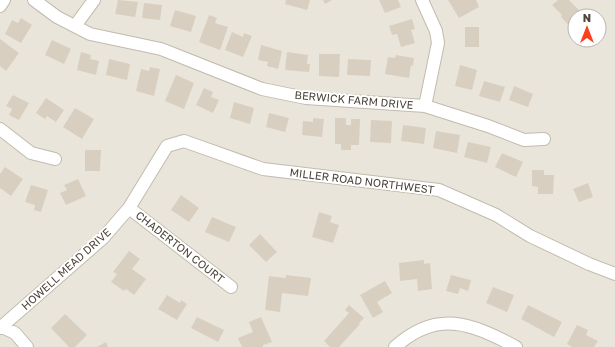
<svg xmlns="http://www.w3.org/2000/svg" width="615" height="347" viewBox="0 0 615 347" font-family="'Golos Text',sans-serif">
<style>
.residential{fill:#eae5da;fill-rule:evenodd}
.building{fill:#d8cfc1}
.lines{fill:none;stroke-linecap:round;stroke-linejoin:round}
.minor-casing{stroke:#c2bbae;stroke-width:14}
.minor{stroke:#fff;stroke-width:12}
.labels{text-anchor:middle;stroke-width:4;stroke-linejoin:round;paint-order:stroke}
.street-label{font-size:11px;fill:#4b4439;stroke:#fff}
</style>
<rect width="100%" height="100%" fill="#f6f3ec"/>
<!-- residential -->
<path class="residential" d="M0,0H615V347H0ZM575,16H599V40H575Z"/>
<!-- building -->
<path class="building" d="M118,0L138,2L135,17L115,14Z
M286,0H310L307,10L285,4Z
M323,0H332L325,4Z
M379,0H398L401,7L385,13Z
M448,0H476L479,7L459,18Z
M558,0H569L585,16H575V32L561,17L562,15L552,5Z
M144,3L162,5L160,20L142,18Z
M175,10L196,16L191,32L170,26Z
M209,15L217,18L215,23L228,27L220,50L199,42Z
M21,18L32,25L21,43L5,34L12,20L18,23Z
M412,19L415,29L411,30L415,43L401,47L397,34L392,35L389,26Z
M465,27H479V47H465Z
M232,32L243,37L244,33L252,36L243,57L225,50Z
M0,39L19,53L6,71L0,66Z
M52,40L71,49L64,64L45,55Z
M261,45L282,51L278,69L267,66L268,62L258,60Z
M81,52L91,55L90,59L99,61L96,75L77,70Z
M287,52L308,55L307,64H310L309,72L285,70Z
M319,54H340L339,77L319,76Z
M396,55L414,58L413,66L411,65L409,78L385,74L388,57L395,58Z
M109,59L130,64L127,80L106,75Z
M348,59L371,60L370,76L347,75Z
M460,65L477,70L472,90L455,86Z
M150,67L160,69L154,96L136,91L141,69L149,71Z
M176,75L194,83L184,109L165,101Z
M484,81L505,87L500,102L479,96Z
M514,86L533,94L528,107L509,100Z
M204,88L213,92L211,97L219,100L213,113L196,105Z
M13,95L29,103L19,120L9,115L12,109L6,106Z
M46,98L64,110L56,122L47,116L45,119L36,113Z
M234,102L254,108L250,124L230,118Z
M75,108L94,119L82,139L63,127Z
M269,113L289,118L285,132L266,127Z
M313,118L324,119L322,137L302,135L303,121L313,122Z
M335,118H346V125H351V119H360L359,145H351V150H341V144H335Z
M371,120L392,121L391,143L370,142Z
M403,125L426,128L424,144L401,141Z
M436,131L460,135L457,153L433,148Z
M468,142L491,147L487,163L464,157Z
M85,150H101L100,171H85Z
M502,153L523,162L516,177L495,167Z
M5,167L23,179L11,196L0,188V174Z
M532,170H544V175H554L553,194H538V187L532,186Z
M78,179L86,196L66,205L60,193L67,190L64,185Z
M588,183L593,197L579,202L573,189Z
M31,185L48,190L41,212L34,210L35,205L25,202Z
M181,195L199,208L189,222L171,210Z
M319,212L332,216L330,222L339,225L333,243L312,237Z
M212,217L236,227L229,242L205,232Z
M260,234L277,252L266,262L249,245Z
M129,251L140,259L132,269L146,279L134,295L126,289L124,291L111,282L117,274L113,272Z
M424,260V264L430,263L432,289L418,291L417,279L400,281L399,263Z
M286,275L311,278L308,296L282,293L280,312L265,310L269,276L286,278Z
M451,275L471,280L468,291L460,288L458,294L446,291Z
M385,281L392,293L377,302L383,312L373,318L360,295Z
M493,287L514,295L507,312L486,303Z
M167,295L180,303L181,300L187,304L177,320L158,309Z
M349,305L364,318L359,323L360,324L339,347H330L324,341L349,313L345,310Z
M528,305L562,322L554,337L521,319Z
M65,314L87,335L75,347H69L51,328Z
M197,317L224,330L218,342L191,328Z
M261,317L272,342L263,345V347H242L238,338L253,332L249,322Z
M577,325L588,330L586,335L598,341L594,347H572L567,344Z
M106,342L108,347H97Z"/>
<g class="lines">
<!-- minor casing -->
<g class="minor-casing">
<path id="minor" d="M34,0L57,17L90,34L161,49L262,89L306,98L425,106L488,126L524,140L544,139
M422,0L436,31L438,43L425,106
M0,6L4,0
M75,26L94,0
M0,129L31,153L55,159
M129,208L231,287
M2,327L15,333L27,347
M0,328L103,238L129,208L167,146L184,141L263,169L439,190L496,215L530,236L589,264L615,274
M395,347C437,309 471,323 516,347"/>
</g>
<!-- minor -->
<use href="#minor" class="minor"/>
</g>
<g class="labels">
<!-- street labels -->
<g class="street-label">
<text transform="translate(354 100) rotate(5)" y="4">BERWICK FARM DRIVE</text>
<text transform="translate(362 181) rotate(7)" y="4">MILLER ROAD NORTHWEST</text>
<text transform="translate(180 247) rotate(38)" y="4">CHADERTON COURT</text>
<text transform="translate(66 269) rotate(-42)" y="4">HOWELL MEAD DRIVE</text>
</g>
</g>
<!-- north arrow -->
<g transform="translate(587 28)"><circle r="19" fill="#ffffff" stroke="#b7b4b0"/>
<path d="M0-3L7 15L0 10L-7 15Z" fill="#fc3f1d"/>
<text y="-6" font-size="11" font-weight="bold" text-anchor="middle" fill="#4b4439">N</text>
</g>
</svg>
